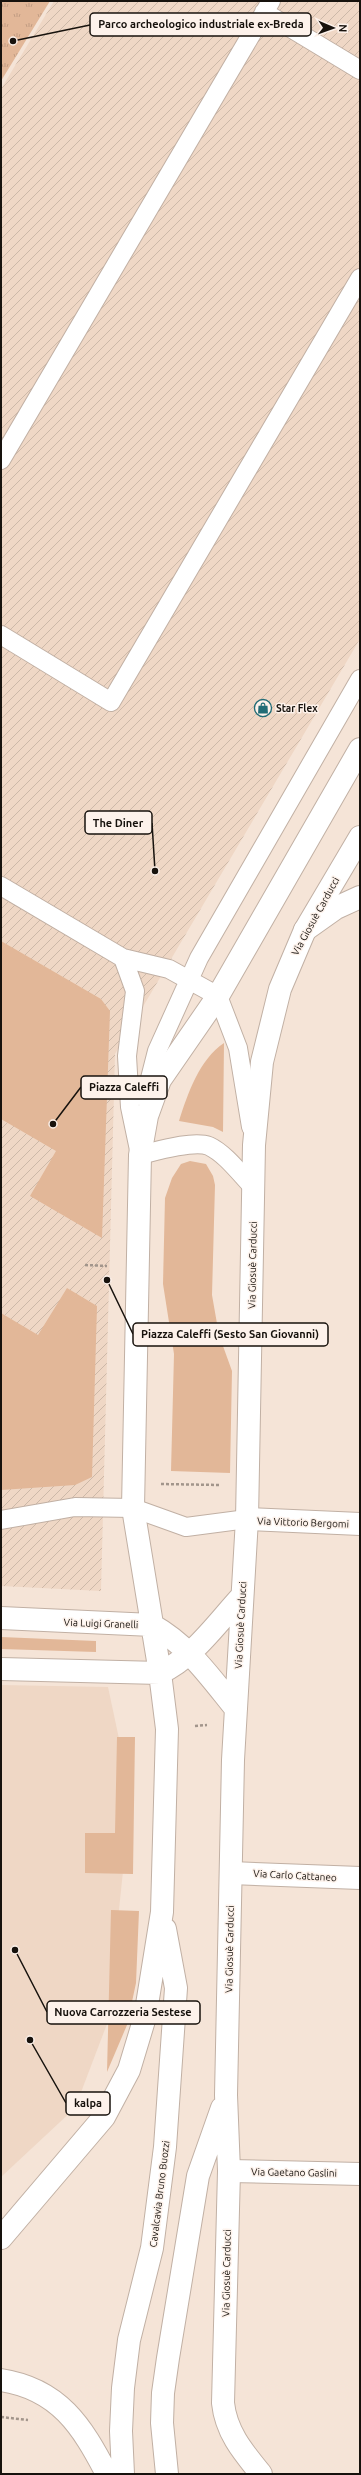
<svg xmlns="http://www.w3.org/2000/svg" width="361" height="2475" viewBox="0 0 361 2475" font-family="Ubuntu,sans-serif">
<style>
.built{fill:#efd7c5}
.industrial{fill:url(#industrial-furrows)}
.grass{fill:#e2b798}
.park{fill:url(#park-tufts)}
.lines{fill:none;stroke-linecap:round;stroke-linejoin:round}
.lane-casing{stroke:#c1b0a4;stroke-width:20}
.street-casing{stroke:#c1b0a4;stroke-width:24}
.secondary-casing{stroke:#c1b0a4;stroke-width:24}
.path{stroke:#a2958b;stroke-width:2.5;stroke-dasharray:3 2;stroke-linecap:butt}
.lane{stroke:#fff;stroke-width:18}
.street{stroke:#fff;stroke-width:22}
.secondary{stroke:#fff;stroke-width:22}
.labels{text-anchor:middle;stroke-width:3;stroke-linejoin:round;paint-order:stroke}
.poi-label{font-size:10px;font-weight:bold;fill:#17120d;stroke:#fdf2eb;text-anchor:start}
.street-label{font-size:10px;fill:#17120d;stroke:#fdf2eb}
.leader{fill:none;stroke:#17120d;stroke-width:1.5}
.callout-dot{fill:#17120d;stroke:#fdf2eb;stroke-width:1.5}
.callout{fill:#fdf2eb;stroke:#17120d;stroke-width:1.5}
.callout-label{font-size:11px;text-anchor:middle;font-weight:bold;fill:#17120d}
</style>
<defs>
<pattern id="industrial-furrows" width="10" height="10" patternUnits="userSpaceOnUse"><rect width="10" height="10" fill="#efd7c5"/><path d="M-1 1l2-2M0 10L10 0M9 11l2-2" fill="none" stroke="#ccb8a8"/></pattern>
<pattern id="park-tufts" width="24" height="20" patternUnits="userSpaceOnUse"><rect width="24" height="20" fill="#e2b798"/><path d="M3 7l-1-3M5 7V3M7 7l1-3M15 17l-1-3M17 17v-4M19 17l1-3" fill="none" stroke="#c19c82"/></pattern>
</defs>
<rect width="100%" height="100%" fill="#f5e4d7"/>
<!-- built -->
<path class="built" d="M1,1685L108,1687L131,1795L107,2024L75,2108L1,2177Z"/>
<!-- industrial -->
<path class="industrial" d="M54,1H360V639L115,1054L101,1591L1,1586V89Z"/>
<!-- grass -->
<path class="grass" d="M1,941L101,999L110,1011L102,1238L30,1196L56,1151L1,1119Z
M224,1043L223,1132L213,1127L179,1121C188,1093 199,1060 224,1043Z
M190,1161L206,1164L213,1176L215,1185L212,1295L219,1335L232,1371L230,1473L171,1471L174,1354L163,1284L165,1198L172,1178L181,1164Z
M67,1288L97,1306L92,1477L75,1485L1,1490V1313L38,1335Z
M1,1637L96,1641V1652L1,1649Z
M117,1737H135L133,1874L85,1873V1833H115Z
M111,1910L139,1911L136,1983L127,2025L107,2072Z"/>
<!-- park -->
<path class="park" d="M1,1H50L1,81Z"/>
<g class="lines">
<!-- lane casing -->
<g class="lane-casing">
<path id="lane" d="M264,12L360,70
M1,460L271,1
M1,635L111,702L360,278
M1,886L123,958L169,969L218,996L238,1048L251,1127
M123,958L135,991L127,1056L130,1107L139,1150
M145,1098L157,1051L199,958L360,679
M140,1155C157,1151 193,1140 209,1146C226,1154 241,1175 254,1188
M1,1520L75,1507L133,1508L186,1527L247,1519"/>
</g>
<!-- street casing -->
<g class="street-casing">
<path id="street" d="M305,930L336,908L360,897
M247,1519L360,1524
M231,1873L360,1878
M229,2171L360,2174"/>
</g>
<!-- secondary casing -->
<g class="secondary-casing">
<path id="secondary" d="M1,1618L152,1625C188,1645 210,1677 236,1709
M1,1669L160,1673C194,1657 217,1623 242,1596
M1,2238L104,2117L129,2070L145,2017L162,1912L167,1729L160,1673L133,1508L140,1155L147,1116L160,1080L218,996L360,749
M1,2380C59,2389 82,2426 107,2474
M123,2474L121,2431L123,2388L129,2340L152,2248L165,2147L176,1988L165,1929
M167,2474L162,2423L163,2393L168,2358L198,2176L222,2108
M261,2474C243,2452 226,2432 223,2403L229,2171L226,2095L233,1760L247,1519L254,1145L262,1062L280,989L305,930L360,837"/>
</g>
<!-- path -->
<path class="path" d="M85,1265L107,1266
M161,1484L220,1485
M195,1726L207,1725
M1,2417L28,2420"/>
<!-- lane -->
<use href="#lane" class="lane"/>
<!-- street -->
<use href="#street" class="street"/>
<!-- secondary -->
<use href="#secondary" class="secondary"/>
</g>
<!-- icons -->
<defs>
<g id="shop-ring" transform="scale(0.9)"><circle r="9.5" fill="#fdf2eb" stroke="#226c76" stroke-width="1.5"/><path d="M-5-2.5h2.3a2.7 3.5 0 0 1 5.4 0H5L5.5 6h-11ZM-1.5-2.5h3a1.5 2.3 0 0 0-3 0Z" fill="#226c76"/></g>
</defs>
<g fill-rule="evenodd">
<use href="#shop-ring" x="263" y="708"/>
</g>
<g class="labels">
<!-- poi labels -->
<g class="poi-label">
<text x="276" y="712">Star Flex</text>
</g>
<!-- street labels -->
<g class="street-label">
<text transform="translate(315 916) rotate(-61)" y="4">Via Giosuè Carducci</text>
<text transform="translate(252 1265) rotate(-89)" y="4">Via Giosuè Carducci</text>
<text transform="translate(303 1522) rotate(2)" y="4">Via Vittorio Bergomi</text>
<text transform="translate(101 1623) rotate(2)" y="4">Via Luigi Granelli</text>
<text transform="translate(240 1625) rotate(-87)" y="4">Via Giosuè Carducci</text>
<text transform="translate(295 1875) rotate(3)" y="4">Via Carlo Cattaneo</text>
<text transform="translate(229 1949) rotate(-89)" y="4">Via Giosuè Carducci</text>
<text transform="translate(294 2172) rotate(1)" y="4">Via Gaetano Gaslini</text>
<text transform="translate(159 2194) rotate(-83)" y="4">Cavalcavia Bruno Buozzi</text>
<text transform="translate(226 2273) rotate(-89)" y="4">Via Giosuè Carducci</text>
</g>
</g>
<!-- callouts -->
<path class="leader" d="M13 41L90 25M155 871L152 823M53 1124L81 1087M107 1280L133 1334M15 1950L47 2012M30 2040L66 2103"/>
<g class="callout-dot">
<circle cx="13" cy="41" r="4"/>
<circle cx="155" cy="871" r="4"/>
<circle cx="53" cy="1124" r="4"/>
<circle cx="107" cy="1280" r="4"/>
<circle cx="15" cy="1950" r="4"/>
<circle cx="30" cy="2040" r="4"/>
</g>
<g class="callout">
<rect x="90" y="13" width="221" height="23" rx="4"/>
<rect x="85" y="811" width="67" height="23" rx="4"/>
<rect x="81" y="1076" width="86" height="23" rx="4"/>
<rect x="133" y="1323" width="195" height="23" rx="4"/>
<rect x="47" y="2001" width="153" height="23" rx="4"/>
<rect x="66" y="2092" width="44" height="23" rx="4"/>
</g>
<g class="callout-label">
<text x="201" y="28">Parco archeologico industriale ex-Breda</text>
<text x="118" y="827">The Diner</text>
<text x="124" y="1091">Piazza Caleffi</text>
<text x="230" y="1338">Piazza Caleffi (Sesto San Giovanni)</text>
<text x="123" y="2016">Nuova Carrozzeria Sestese</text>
<text x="88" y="2107">kalpa</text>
</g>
<!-- border -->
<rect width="361" height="2475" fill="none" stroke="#17120d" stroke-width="4"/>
<!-- north arrow -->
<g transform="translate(333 28) rotate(92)" stroke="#fdf2eb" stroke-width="3" paint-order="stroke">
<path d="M0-3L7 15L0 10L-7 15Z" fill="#17120d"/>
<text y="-6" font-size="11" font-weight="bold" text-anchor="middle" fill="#17120d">N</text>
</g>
</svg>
